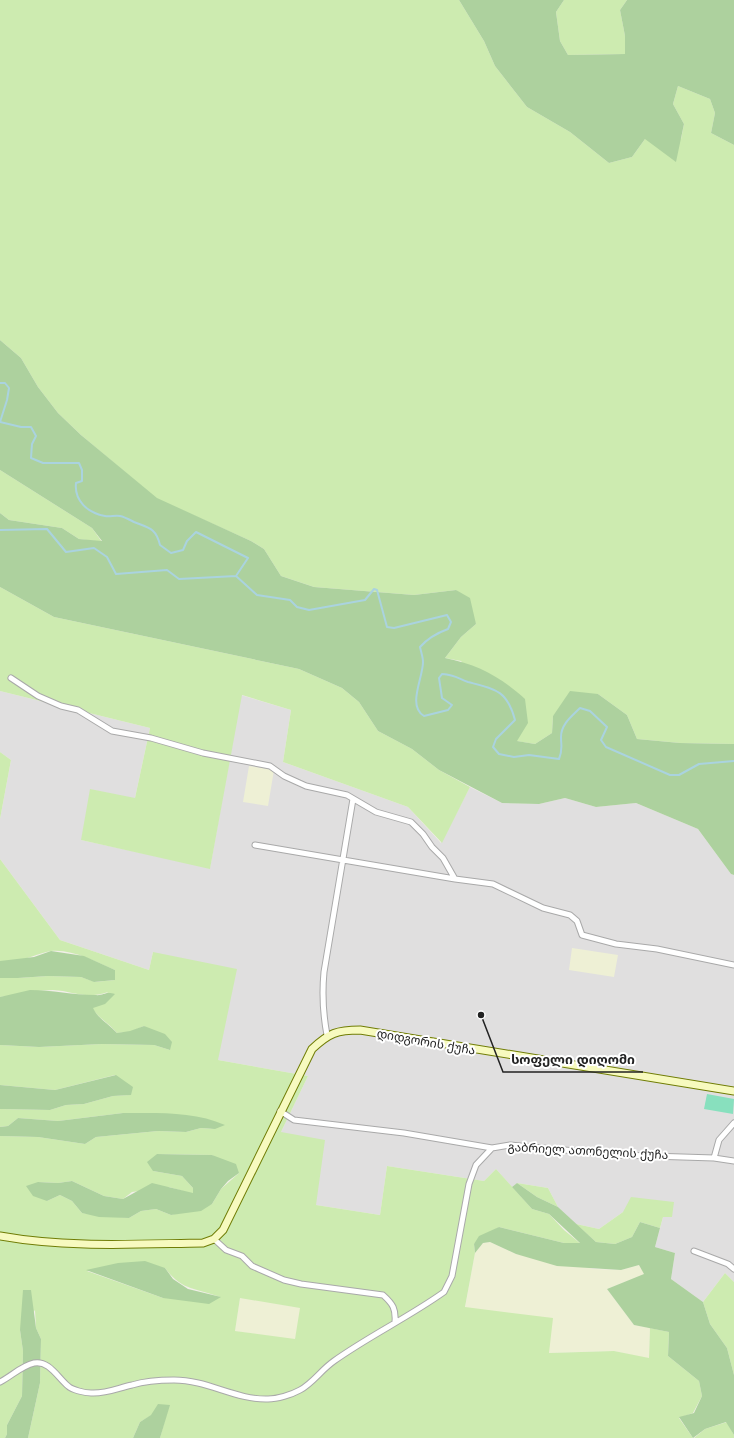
<svg xmlns="http://www.w3.org/2000/svg" width="734" height="1438" viewBox="0 0 734 1438" font-family="Jost,'Noto Sans Georgian',sans-serif">
<style>
.residential{fill:#e0dfdf}
.farmland{fill:#eef0d5}
.grass{fill:#cdebb0;fill-rule:evenodd}
.forest{fill:#add19e}
.pitch{fill:#88e0be}
.lines{fill:none;stroke-linecap:round;stroke-linejoin:round}
.stream{stroke:#aad3df;stroke-width:2}
.street-casing{stroke:#a9a9a9;stroke-width:7}
.secondary-casing{stroke:#707d05;stroke-width:9}
.street{stroke:#fff;stroke-width:5}
.secondary{stroke:#f7fabf;stroke-width:7}
.labels{text-anchor:middle;stroke-width:4;stroke-linejoin:round;paint-order:stroke}
.street-label{font-size:12px;fill:#222;stroke:#fff}
.leader{fill:none;stroke:#222;stroke-width:1.5}
.callout-dot{fill:#222;stroke:#fff;stroke-width:1.5}
.callout-label{font-size:13px;text-anchor:middle;font-weight:bold;fill:#222;stroke:#fff;stroke-width:4;stroke-linejoin:round;paint-order:stroke}
</style>
<rect width="100%" height="100%" fill="#f2efe9"/>
<!-- residential -->
<path class="residential" d="M0,691L150,728L135,798L81,840L210,868L241,695L291,710L283,762L408,807L441,843L470,787L502,803L539,804L565,798L596,807L636,803L698,829L731,874L734,875V1282L725,1273L703,1302L671,1279L675,1253L655,1247L663,1217L623,1212L599,1229L576,1224L558,1207L548,1188L517,1183L512,1187L496,1169L484,1181L387,1166L380,1215L316,1205L281,1132L308,1076L218,1060L153,952L149,970L60,940L0,859V819L11,760L0,752Z"/>
<!-- farmland -->
<path class="farmland" d="M249,766L274,770L268,806L243,802Z
M572,948L618,955L614,977L569,970Z
M490,1242L516,1254L594,1269L621,1270L639,1265L645,1274L607,1289L634,1325L650,1328L649,1359L614,1351L549,1353L465,1308L475,1253L483,1243Z
M240,1297L301,1308L295,1340L235,1331Z"/>
<!-- grass -->
<path class="grass" d="M0,0H459L484,41L495,66L527,107L570,132L609,163L632,157L645,139H681L684,124L673,104L678,86L710,99L715,113L711,133L734,145V744L680,743L637,739L627,715L598,694L553,716L552,733L535,744L516,741L461,661L445,658L461,637L476,624L456,590L414,595L314,587L281,576L264,549L251,541L157,499L81,435L58,413L38,387L21,358L0,340Z
M564,0H627L620,10L625,36L626,54L568,55L560,41L556,12Z
M0,470L92,528L102,542L79,539L62,528L9,520L0,513Z
M0,587L54,617L299,669L342,688L359,702L378,731L412,749L439,770L470,787L442,843L408,807L283,762L291,710L242,695L210,869L81,840L90,789L135,798L150,728L0,691Z
M0,752L11,760L0,819Z
M0,859L60,940L149,970L153,952L237,969L218,1060L308,1076L281,1132L325,1140L316,1205L380,1215L387,1166L484,1181L496,1169L532,1209L549,1214L564,1230L581,1244L564,1243L499,1227L474,1244L475,1253L465,1307L553,1318L549,1353L614,1351L649,1358L650,1328L669,1332L668,1356L699,1381L702,1396L693,1413L679,1418L693,1438H160L169,1405L140,1422L133,1438H28L40,1383L41,1339L36,1328L35,1310L20,1330L23,1351L22,1396L7,1425V1434L5,1438H0V1136L38,1137L85,1144L96,1137L158,1131L186,1132L201,1128L215,1129L144,1113H123L58,1121L18,1118L8,1126L0,1127V1109L50,1110L66,1105L84,1104L113,1096L130,1095L115,1075L55,1090L0,1085V1045L39,1047L102,1044L154,1045L170,1050L144,1026L130,1032L117,1033C109,1023 99,1019 92,1008L108,992C86,1000 73,991 53,990C36,990 17,995 0,997V978H18L48,976L81,977L95,982L115,980V970C95,962 73,949 51,951C37,953 14,966 0,961ZM157,1154L212,1155L239,1173L221,1189L212,1204L171,1215L156,1209L141,1211L129,1218L82,1213L72,1201L60,1195L47,1201L38,1182L58,1183L72,1181L104,1196L123,1199L132,1192L169,1187L193,1194V1188L182,1176L153,1171ZM165,1268C182,1291 196,1288 220,1297L163,1298L87,1271ZM240,1298L300,1308L295,1339L235,1331Z
M517,1183L548,1188L558,1207L537,1197Z
M631,1197L674,1202L672,1217H663L660,1228L640,1222L632,1237L615,1244L596,1242L576,1224L599,1229L623,1212Z
M725,1273L734,1282V1375L727,1348L710,1324L703,1302Z
M727,1422L734,1435V1438H694L705,1429Z"/>
<!-- forest -->
<path class="forest" d="M459,0H564L556,12L560,41L568,55L625,54V36L620,10L627,0H734V145L711,133L715,113L710,99L678,86L673,104L684,124L676,162L645,139L632,157L609,163L570,132L527,107L495,66L484,41Z
M0,340L21,358L38,387L58,413L81,435L157,498L251,541L264,549L281,576L314,587L414,595L456,590L470,598L476,624L461,637L445,658C479,665 499,676 525,699L528,723L517,741L535,744L552,733L553,716L570,691L598,694L627,715L637,739L680,743L734,744V875L731,874L698,829L636,803L596,807L565,798L539,804L502,803L439,770L412,749L378,731L359,702L342,688L299,669L54,617L0,587V513L9,520L62,528L79,539L102,541L92,528L0,470Z
M51,951L84,956L115,970V980L94,982L81,977L48,976L18,978H0V961L34,957Z
M30,990C52,990 73,995 95,995C104,996 105,991 115,994L105,1004L93,1008C98,1019 109,1024 117,1033L130,1031L144,1026L165,1034L172,1042L170,1050L154,1045L102,1044L39,1047L0,1045V997Z
M116,1075L133,1087L131,1095L113,1096L84,1104L66,1105L50,1110L0,1109V1085L55,1090Z
M123,1113C156,1113 194,1111 225,1125L215,1129L201,1128L186,1132L158,1131L96,1137L85,1144L38,1137L0,1136V1127L8,1126L18,1118L58,1121Z
M157,1154L212,1155L236,1164L239,1173L228,1181L221,1189L212,1204L201,1211L171,1215L156,1209L141,1211L129,1218L99,1217L82,1213L72,1201L60,1195L47,1201L33,1196L26,1186L38,1182L58,1183L72,1181L104,1196L123,1199L152,1183L193,1193V1188L182,1176L153,1171L147,1162Z
M517,1183L537,1197L558,1207L596,1242L615,1244L632,1237L640,1222L660,1228L655,1247L675,1253L671,1279L703,1302L710,1324L727,1348L734,1375V1435L726,1422L705,1429L693,1438L679,1417L694,1413L702,1396L699,1381L668,1356L669,1332L634,1325L607,1289L644,1274L639,1265L621,1270L557,1266L516,1254L490,1242L483,1243L475,1253L474,1244L479,1236L499,1227L564,1243H580L549,1214L532,1209L512,1187Z
M145,1261L165,1268L173,1279L188,1289L221,1297L209,1304L163,1298L86,1270L118,1263Z
M23,1290H31L36,1328L41,1339L40,1383L28,1438H5L7,1434V1425L22,1396L23,1351L20,1330Z
M158,1404L170,1405L160,1438H133L140,1422L151,1415Z"/>
<!-- pitch -->
<path class="pitch" d="M707,1094L734,1099L733,1114L704,1109Z"/>
<g class="lines">
<!-- stream -->
<path class="stream" d="M0,383H5L9,388L7,400L0,422L21,427H31L36,436L32,444L31,458L43,463H79L82,470V481L76,483C74,501 88,513 105,516C110,517 115,515 120,516C125,517 130,520 134,522C149,528 156,528 160,545L171,553L183,550L187,541L196,532L248,558L236,576L257,595L290,600L297,607L309,610L365,600L374,589L377,590L387,627L394,628L447,615L451,622L448,629C437,633 428,638 420,647C421,652 423,657 423,662C423,678 407,706 424,716L448,710L452,705L442,698L439,678L442,674C456,675 457,678 468,682C495,689 507,690 515,720L496,739L493,747L499,754L514,757L529,755L559,759C563,750 561,746 561,737C561,724 572,716 580,708L590,711L607,727L601,740L606,747L670,775H679L699,764L734,761
M0,530L47,529L66,552L94,548L107,557L116,574L167,570L179,579L236,576"/>
<!-- street casing -->
<g class="street-casing">
<path id="street" d="M11,678L38,696L61,706L78,710L112,731L151,738L203,753L270,766L284,776L306,786L347,795L376,812L411,822L423,834L432,847L443,858L455,879L493,884L543,908L570,915L577,921L582,935L616,944L657,949L734,965
M255,845L455,879
M327,1035C323,1014 322,993 324,972L353,799
M280,1111L294,1120L404,1133L492,1148
M714,1158L719,1140L734,1123
M214,1239L226,1250L242,1256L252,1266L284,1280L301,1284L383,1295C393,1304 396,1309 395,1322
M694,1251L728,1264L734,1269
M0,1382C12,1376 21,1366 34,1363C49,1360 58,1378 68,1386C72,1390 85,1393 91,1393C106,1394 118,1388 132,1385C145,1381 160,1380 174,1380C208,1380 235,1400 268,1399C277,1399 291,1395 300,1390C313,1383 321,1370 334,1361C369,1336 409,1317 444,1292L452,1276L469,1184L476,1165L492,1148L510,1145L619,1155L714,1158L734,1161"/>
</g>
<!-- secondary casing -->
<g class="secondary-casing">
<path id="secondary" d="M0,1236C67,1248 135,1244 203,1243L214,1239L223,1230L312,1049C329,1033 337,1030 360,1030L734,1091"/>
</g>
<!-- street -->
<use href="#street" class="street"/>
<!-- secondary -->
<use href="#secondary" class="secondary"/>
</g>
<g class="labels">
<!-- street labels -->
<g class="street-label">
<text transform="translate(426 1042) rotate(10)" y="4">დიდგორის ქუჩა</text>
<text transform="translate(588 1151) rotate(3)" y="4">გაბრიელ ათონელის ქუჩა</text>
</g>
</g>
<!-- callouts -->
<path class="leader" d="M481 1015L503 1072H643"/>
<circle class="callout-dot" cx="481" cy="1015" r="4"/>
<g class="callout-label">
<text x="573" y="1064">სოფელი დიღომი</text>
</g>
</svg>
